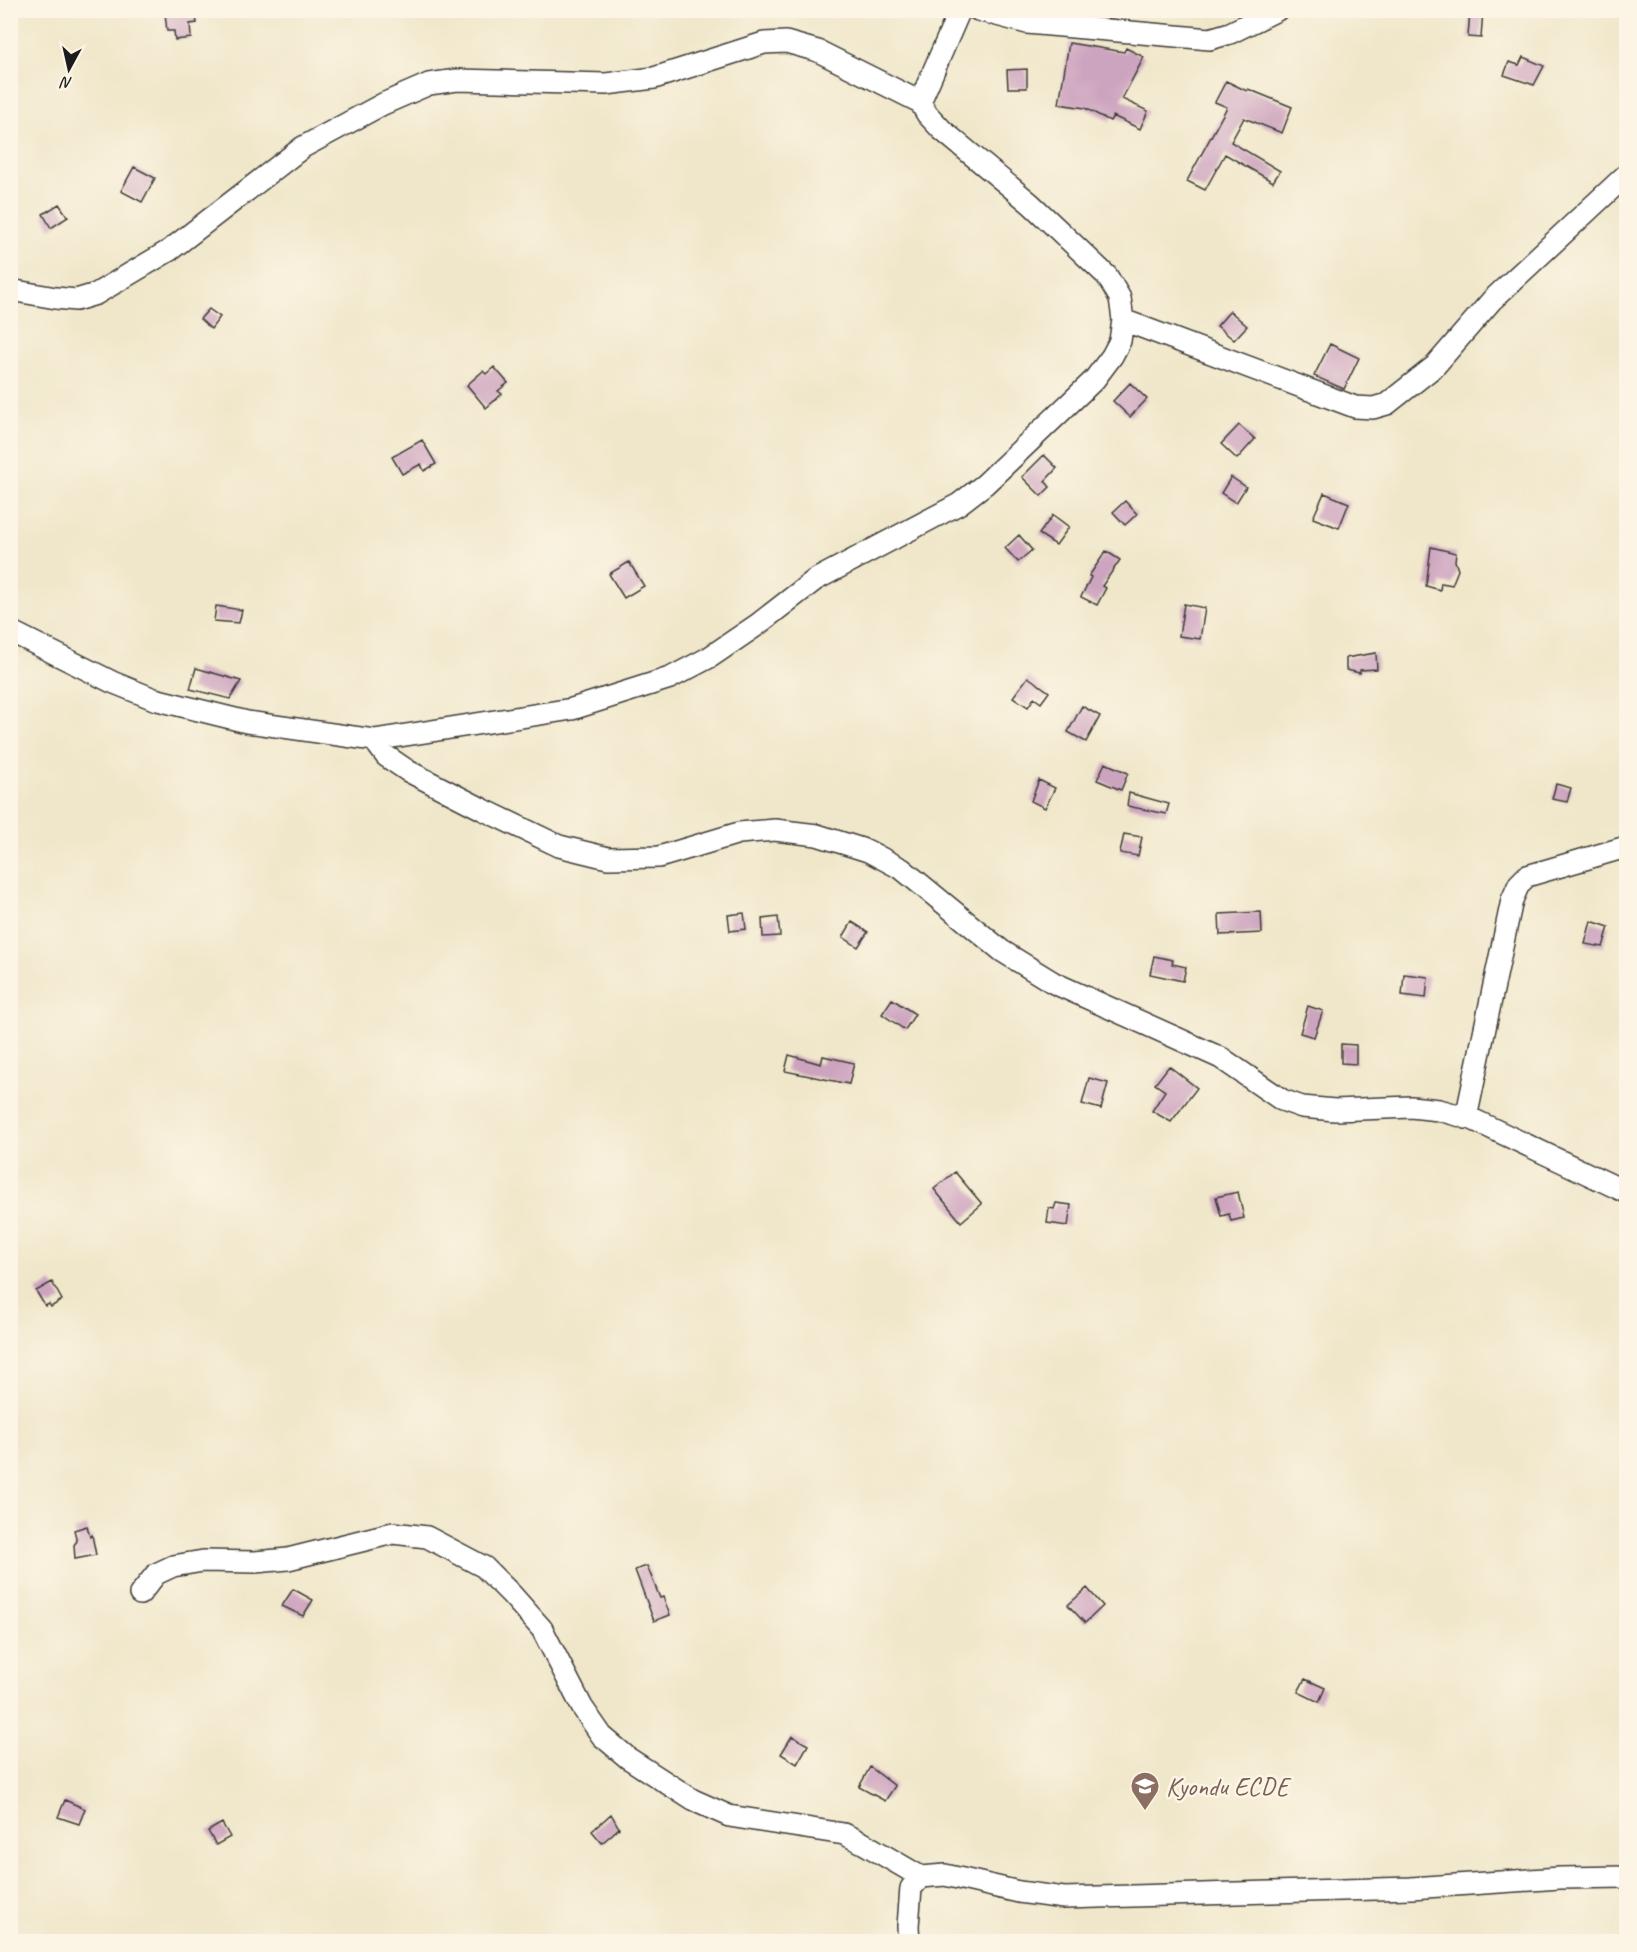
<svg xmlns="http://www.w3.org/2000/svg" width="1637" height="1952" viewBox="0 0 1637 1952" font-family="Caveat,sans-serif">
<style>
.building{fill:#cda4bf}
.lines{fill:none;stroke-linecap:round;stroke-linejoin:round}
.minor-casing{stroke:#3c3a36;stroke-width:24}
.minor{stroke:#fff;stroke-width:21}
.labels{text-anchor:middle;stroke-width:5;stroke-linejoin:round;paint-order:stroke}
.education-label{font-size:26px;fill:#785e54;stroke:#fcf5e5;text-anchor:start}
</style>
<rect width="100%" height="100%" fill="#fcf5e5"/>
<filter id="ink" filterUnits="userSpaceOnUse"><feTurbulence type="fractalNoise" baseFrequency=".0167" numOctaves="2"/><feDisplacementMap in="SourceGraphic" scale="12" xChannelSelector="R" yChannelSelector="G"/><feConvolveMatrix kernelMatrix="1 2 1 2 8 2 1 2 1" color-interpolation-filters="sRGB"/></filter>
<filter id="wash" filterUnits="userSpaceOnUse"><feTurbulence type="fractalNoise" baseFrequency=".008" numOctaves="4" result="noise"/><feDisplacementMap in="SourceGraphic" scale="24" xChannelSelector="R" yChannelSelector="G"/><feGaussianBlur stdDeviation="1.35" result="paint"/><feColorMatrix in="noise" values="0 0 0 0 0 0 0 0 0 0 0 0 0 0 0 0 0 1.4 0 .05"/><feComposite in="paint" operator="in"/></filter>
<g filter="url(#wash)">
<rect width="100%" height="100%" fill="#f0e7ca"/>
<g id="blocks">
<!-- building -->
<path class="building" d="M195,10L197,23L190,24L191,38L175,40L174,31H167L165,13Z
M1470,10H1483L1481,38L1468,37Z
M1069,43L1124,52L1126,48L1144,57L1122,99L1148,111L1140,129L1113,116L1110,121L1085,108L1059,104Z
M1523,57L1544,66L1534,85L1504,75L1509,62L1519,65Z
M1027,69V88H1008L1007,70Z
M1226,81L1247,91L1248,89L1292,107L1282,133L1244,118L1231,142L1280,171L1273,182L1225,154L1205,190L1187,181L1227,107L1215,102Z
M134,167L155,178L142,202L121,191Z
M59,204L68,217L51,228L43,214Z
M209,309L220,317L211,329L200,319Z
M1230,311L1247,326L1234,340L1217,326Z
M1330,344L1359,358L1344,389L1314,376Z
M494,367L508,383L498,391L502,394L486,408L467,385L483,371L486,374Z
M1130,383L1147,399L1130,417L1113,401Z
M1239,425L1255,439L1237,459L1221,444Z
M422,440L436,464L424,471L421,464L402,474L392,457Z
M1044,455L1057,468L1045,481L1050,487L1041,496L1022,477Z
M1231,477L1246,487L1236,503L1221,493Z
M1324,493L1349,503L1339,528L1313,518Z
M1125,501L1137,514L1125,525L1113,512Z
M1053,515L1069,527L1056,545L1039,534Z
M1019,535L1032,550L1018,562L1005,548Z
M1431,547L1456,553L1455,561L1458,570L1452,585L1441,583L1440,590L1426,586Z
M1106,551L1120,560L1102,586L1106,588L1097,605L1081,597L1091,577L1089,576Z
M629,562L644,586L624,598L609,574Z
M1184,604L1205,608L1200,639L1179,636Z
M216,606L242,610L239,623L214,621Z
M1376,653L1377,669L1360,670V673L1346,670V658Z
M196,668L241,681L230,699L190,689Z
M1028,677L1049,692L1041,703L1034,698L1028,707L1013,697Z
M1082,706L1100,716L1086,742L1068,732Z
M1105,763L1128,773L1121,790L1097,780Z
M1039,780L1055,788L1045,808L1031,801Z
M1556,784L1571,788L1567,802L1552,799Z
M1129,793L1169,804L1166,814L1127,806Z
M1124,834L1142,837L1138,856L1120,853Z
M1261,912L1262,933L1220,935L1219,914Z
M744,913L746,929L730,931L728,915Z
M778,917L780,936L763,937L762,919Z
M1591,921L1609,927L1603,947L1585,944Z
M852,922L868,932L858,947L843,937Z
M1154,956L1173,960L1172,964L1186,967L1183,981L1150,974Z
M1404,974L1428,977L1426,998L1402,995Z
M892,999L915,1014L905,1030L882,1014Z
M1308,1006L1323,1011L1314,1037L1300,1033Z
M1341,1044L1356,1045V1064L1341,1063Z
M789,1055L821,1064L823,1056L854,1063L849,1084L785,1071Z
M1169,1066L1197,1088L1171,1122L1152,1111L1165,1091L1155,1084Z
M1089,1078L1108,1083L1101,1109L1082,1104Z
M955,1172L982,1204L961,1222L934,1189Z
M1238,1192L1244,1218L1231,1221L1229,1214L1221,1216L1216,1197Z
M1056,1203L1071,1205L1068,1226L1047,1223L1049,1208L1054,1209Z
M52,1282L62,1300L51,1307L49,1304L45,1306L36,1291Z
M87,1526L90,1537L92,1535L96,1555L75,1559L74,1545L77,1541L74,1530Z
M647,1566L660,1598L663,1597L670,1615L654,1621L635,1570Z
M1087,1588L1103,1606L1085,1623L1068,1605Z
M293,1589L313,1600L303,1616L282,1606Z
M1305,1679L1325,1688L1319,1702L1298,1692Z
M792,1736L808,1745L797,1764L781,1754Z
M870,1767L895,1786L885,1801L859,1787Z
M65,1800L85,1809L79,1824L58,1817Z
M611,1814L619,1828L602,1843L592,1831Z
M222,1823L230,1837L216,1845L208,1831Z"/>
</g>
</g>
<g filter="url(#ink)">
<use href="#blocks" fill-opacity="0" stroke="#3c3a36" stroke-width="1.5"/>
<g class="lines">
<!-- minor casing -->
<g class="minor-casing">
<path id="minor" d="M978,10L1027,23L1210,39L1230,33L1277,10
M10,290L56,298L76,300L96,294L170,250L303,147L383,104L429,84L457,80L606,84L654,78L764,43L786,42L818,51L920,102
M1123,320L1355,407L1373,408L1387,404L1435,366L1492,300L1626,175
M10,631L112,682L154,699L247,722L374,740L572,709L670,678L710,657L757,625L815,580L959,504L985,484L1094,380L1112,356L1120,341L1123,320L1120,298L1107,276L1031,204L942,130L927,114L920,102L960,10
M374,740L386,756L408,771L484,810L559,846L608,858L659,857L739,833L775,830L817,835L868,851L902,869L1002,951L1054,983L1221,1058L1282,1100L1302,1107L1335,1110L1411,1107L1439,1110L1472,1119L1626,1192
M1466,1118L1512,900L1519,884L1527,876L1626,847
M140,1594L156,1574L173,1566L203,1561L255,1562L288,1559L393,1533L427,1537L484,1567L511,1594L542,1629L582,1707L602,1736L628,1758L693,1800L729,1816L844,1834L863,1843L921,1877
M909,1942L908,1926L911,1888L921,1877L945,1875L1019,1892L1064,1898L1411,1888L1560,1878L1626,1877"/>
</g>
<!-- minor -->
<use href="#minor" class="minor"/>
</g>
</g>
<!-- icons -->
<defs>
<g id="school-pin" transform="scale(1.5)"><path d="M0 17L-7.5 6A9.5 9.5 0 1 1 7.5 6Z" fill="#8d6e63" stroke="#fcf5e5"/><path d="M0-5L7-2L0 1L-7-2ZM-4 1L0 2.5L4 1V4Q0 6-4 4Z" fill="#fff"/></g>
</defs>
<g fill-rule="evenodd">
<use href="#school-pin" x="1145" y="1786"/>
</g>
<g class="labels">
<!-- education labels -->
<g class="education-label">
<text x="1166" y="1795">Kyondu ECDE</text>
</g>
</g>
<!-- margin -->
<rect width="1637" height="1952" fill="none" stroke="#fcf5e5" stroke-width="36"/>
<!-- north arrow -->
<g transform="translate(69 69) rotate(188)" stroke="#fcf5e5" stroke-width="4.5" paint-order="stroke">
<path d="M0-4.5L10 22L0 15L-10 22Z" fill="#1c1c1c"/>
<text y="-9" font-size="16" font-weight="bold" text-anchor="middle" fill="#1c1c1c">N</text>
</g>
</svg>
